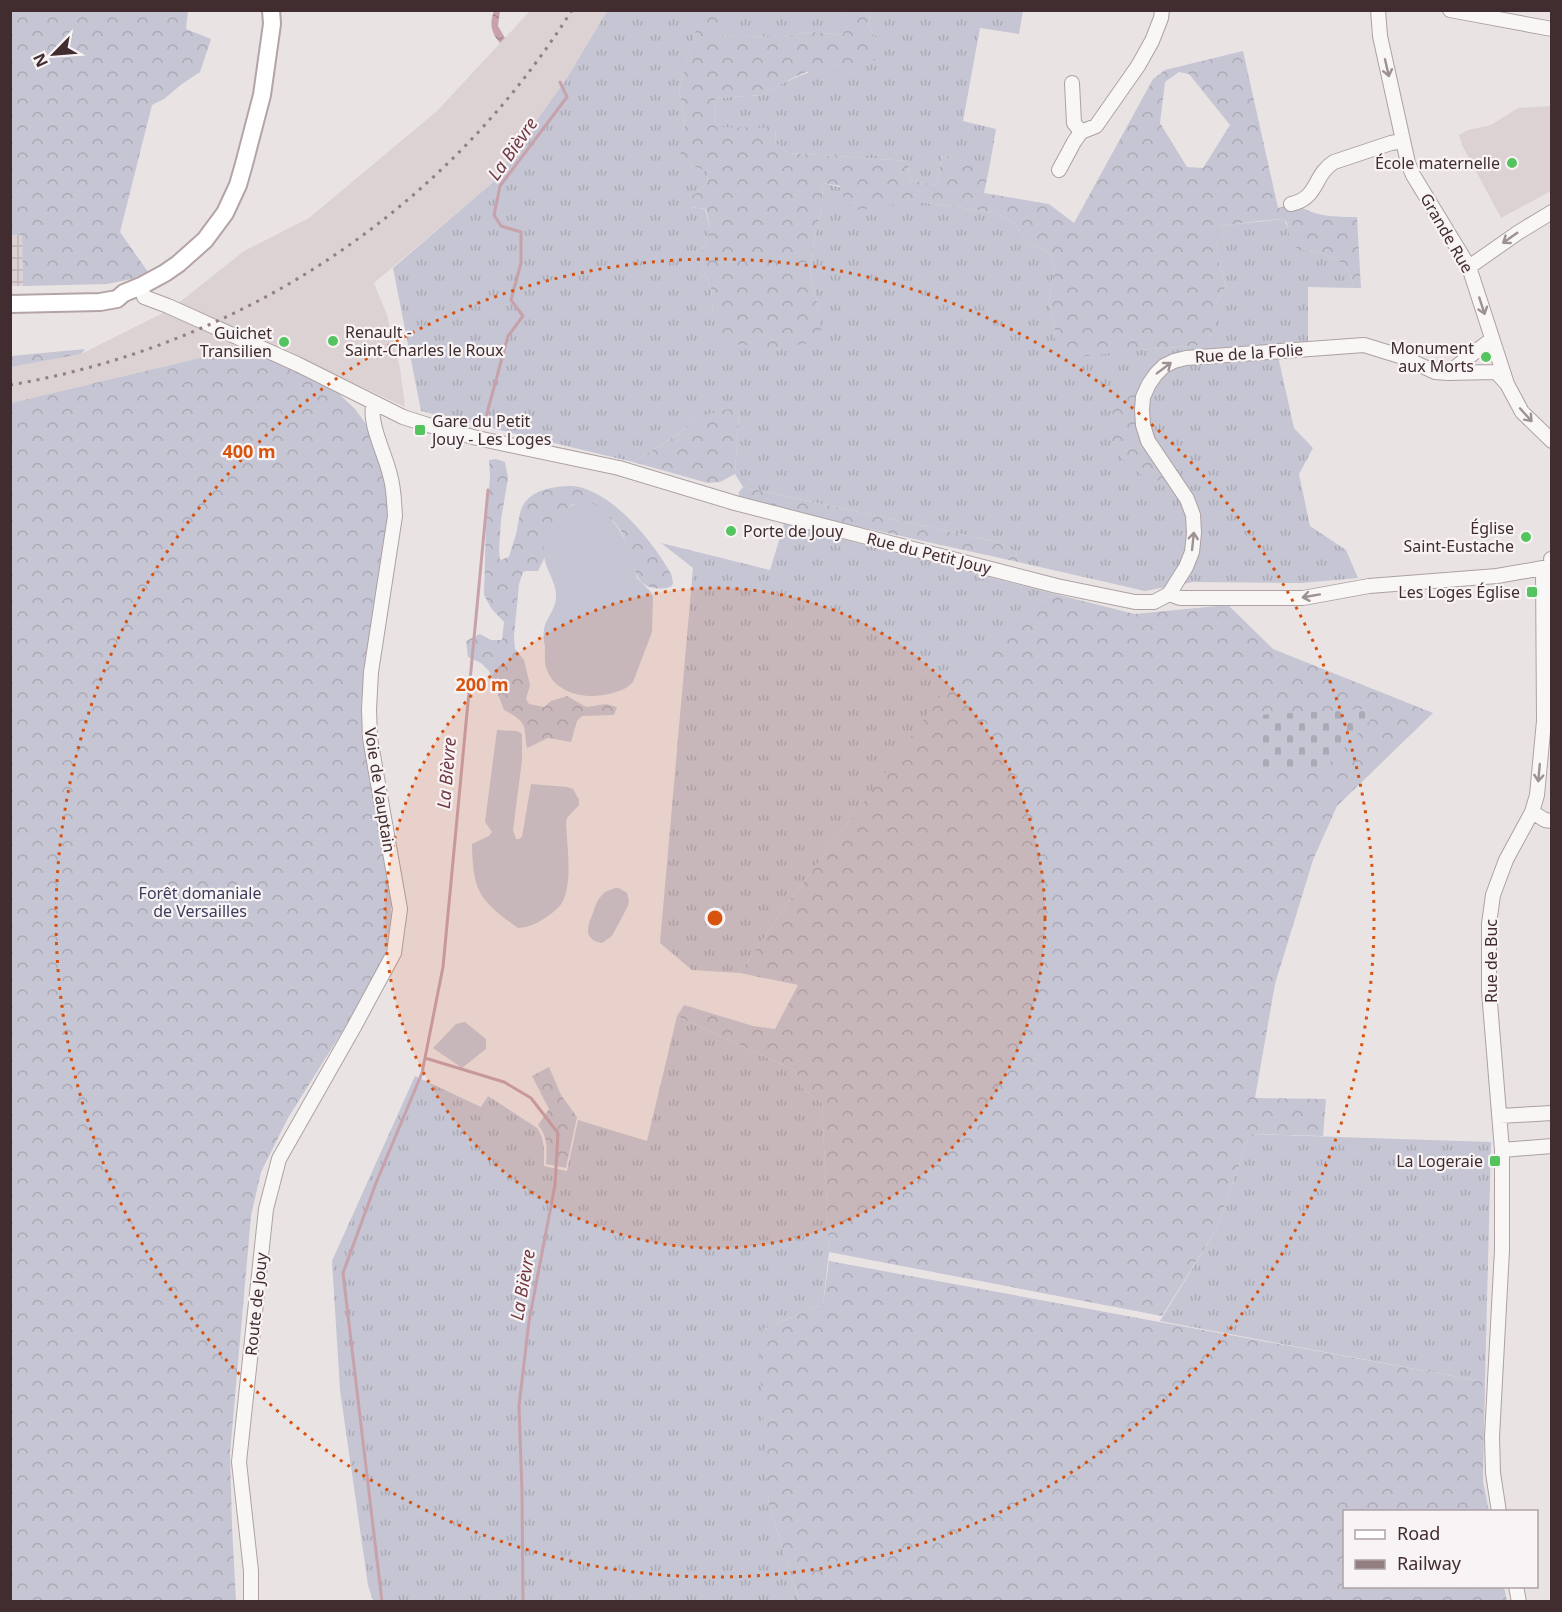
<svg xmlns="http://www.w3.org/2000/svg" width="1562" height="1612" viewBox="0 0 1562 1612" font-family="'Noto Sans',sans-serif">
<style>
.built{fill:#dcd2d3}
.industrial{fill:url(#industrial-grid)}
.grass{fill:url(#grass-tufts)}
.forest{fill:url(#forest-crowns);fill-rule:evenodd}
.cemetery{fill:url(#cemetery-stones)}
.pitch{fill:#c5c5d3}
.water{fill:url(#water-ripples)}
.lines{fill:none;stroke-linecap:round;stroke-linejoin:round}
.stream{stroke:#c7a2ab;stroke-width:3}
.minor-casing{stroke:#ada1a3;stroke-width:16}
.major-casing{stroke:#b5a4a6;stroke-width:20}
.minor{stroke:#f9f6f6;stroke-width:14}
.major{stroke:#fff;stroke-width:16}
.rail{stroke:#937e81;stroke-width:3;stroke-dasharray:3 6;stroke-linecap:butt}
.oneway{stroke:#9d9192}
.ring{fill:none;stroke:#d75410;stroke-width:3;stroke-dasharray:3 6}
.poi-dot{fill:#54c45e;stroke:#f8f3f4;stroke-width:2}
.labels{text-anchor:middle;stroke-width:4.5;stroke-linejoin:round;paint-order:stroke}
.poi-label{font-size:16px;fill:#412c2f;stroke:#f8f3f4;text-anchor:end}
.street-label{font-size:16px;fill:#412c2f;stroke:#f8f3f4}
.park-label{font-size:16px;fill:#3d3b5c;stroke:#f8f3f4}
.water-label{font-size:18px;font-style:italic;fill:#723a45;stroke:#f8f3f4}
.centre{fill:#d75410;stroke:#f8f3f4;stroke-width:3}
.ring-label{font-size:18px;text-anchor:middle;font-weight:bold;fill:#d75410;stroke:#f8f3f4;stroke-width:4.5;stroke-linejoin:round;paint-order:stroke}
</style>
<defs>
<pattern id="industrial-grid" width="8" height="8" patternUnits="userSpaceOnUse" patternTransform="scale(1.5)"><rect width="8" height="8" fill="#dcd2d3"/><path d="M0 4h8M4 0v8" fill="none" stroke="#beb4b5"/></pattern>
<pattern id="grass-tufts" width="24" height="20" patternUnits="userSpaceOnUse" patternTransform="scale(1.5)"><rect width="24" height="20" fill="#c5c5d3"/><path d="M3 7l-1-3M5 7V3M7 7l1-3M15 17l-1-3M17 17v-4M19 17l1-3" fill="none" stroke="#aaa9b5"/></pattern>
<pattern id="forest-crowns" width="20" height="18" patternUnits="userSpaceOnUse" patternTransform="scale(1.5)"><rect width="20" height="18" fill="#c5c5d3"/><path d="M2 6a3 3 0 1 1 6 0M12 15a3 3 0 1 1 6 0" fill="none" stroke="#aaa9b5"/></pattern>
<pattern id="cemetery-stones" width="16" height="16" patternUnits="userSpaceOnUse" patternTransform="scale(1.5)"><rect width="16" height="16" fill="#c5c5d3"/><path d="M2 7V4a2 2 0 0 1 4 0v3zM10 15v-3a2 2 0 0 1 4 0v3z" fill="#aaa9b5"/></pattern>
<pattern id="water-ripples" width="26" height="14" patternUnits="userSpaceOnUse" patternTransform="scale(1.5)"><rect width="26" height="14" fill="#c7a2ab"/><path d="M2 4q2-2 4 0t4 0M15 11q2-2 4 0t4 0" fill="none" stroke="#a3848c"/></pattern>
</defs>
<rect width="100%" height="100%" fill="#eae3e4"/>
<!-- built -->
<path class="built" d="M530,11H607L567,78L492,183L374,283L387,315L400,368L405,407L286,352L246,347L11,403V367L81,354L171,309L244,251L309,218L437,111Z
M1551,106V191L1501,218L1462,145L1459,135L1468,130L1491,125L1518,108Z"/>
<!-- industrial -->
<path class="industrial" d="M22,234L23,286H11L10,235Z"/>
<!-- grass -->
<path class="grass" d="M838,10L839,14L848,17V27L842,35L813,32L772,37L717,35L719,11Z
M607,11H711L701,12L679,89L685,125L681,158L695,167L707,171L708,182L697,193L690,207L705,209L710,228L708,240L702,248V266L711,287L713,313L819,310L810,274L814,241L822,207L823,183L903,203H926L994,212L1014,223L1030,245L1046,250L1055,263L1049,302L1055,323L1054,336L1138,350L1206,345L1215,326V307L1226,286C1220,265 1212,248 1219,226L1284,219L1298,249C1315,250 1336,255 1347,269C1351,274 1352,282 1354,288L1308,287V342L1278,356L1294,428L1313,448L1299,474L1310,526L1346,550L1358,578L1302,583L1193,582L1145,591L1018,562L1016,552L998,542L743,487L735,474L739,412L697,419L674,437L633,462L421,411L393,268L492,183L567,78Z
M866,11H1023L1019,34L980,28L963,121L996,129L990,164L942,155L937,185L908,180L909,161L789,153L775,142L776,128H716L715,98L763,95L783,83L879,43L868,26L870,15L872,12Z
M784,524L1055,594L1040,603L855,814L787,904L740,973L692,970L660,943L693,568L661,543L770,570Z
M677,1016L794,1070L801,1087L822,1103L829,1252L823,1304L762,1330L769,1505L799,1601H373L368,1585L340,1390L332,1261L415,1076L481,1107L488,1096L537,1128C545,1139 544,1152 544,1166L567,1171L578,1120L647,1141Z
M1250,1134L1491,1142L1485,1382L1160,1321L1216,1230Z"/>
<!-- forest -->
<path class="forest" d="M866,10L872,12L870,15L868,26L879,43L875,60L849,70L806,72L783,83L763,95L715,98L716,127L776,128L775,142L789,153L909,161L908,180L937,185L942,155L988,163L990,164L984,193L1049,204L1074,223L1153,79L1165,70L1243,51L1278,208L1296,204C1315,217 1335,217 1357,217L1361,288H1354C1352,282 1351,274 1347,269C1336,255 1315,250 1298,249L1290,241L1287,223L1284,219L1268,220L1220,226C1212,248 1220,265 1226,286L1215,307V326L1206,345L1138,350L1062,359L1054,336L1055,323L1049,302L1055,263L1046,250L1030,245L1014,223L994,212L926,203H903L859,210L845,202L840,186L823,183L822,207L814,241L810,274L819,310L822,341L778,348L723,343L721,314H713L711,287L702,266V248L708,240L710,228L706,209L690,207L686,199L697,193L708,182L707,171L695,167L680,158L685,125L679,89L701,11H719L718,35L772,37L813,32L842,35L848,27V17L839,14L838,11ZM1179,72L1189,74L1230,125L1203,168L1187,167L1160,123L1165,82Z
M10,11H188L186,29L211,39L200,72L182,84L164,99L152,105L120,232L148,272L132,279L107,284L23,286L22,235H10Z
M246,347L338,393L355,409L366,424L373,439L383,467L388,502L387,528L361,704L363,733L391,903V919L385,954L365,995L288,1118L261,1172L251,1216L230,1453L232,1526L236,1601L11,1602V403Z
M85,349L81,354L11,367V356Z
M1147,370L1152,373L1138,405L1169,479C1150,488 1117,459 1111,441C1102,412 1122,384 1147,370Z
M734,408L739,412L735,474L720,482L708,483L633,462L674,437L697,419L708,414Z
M496,459L505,462L508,478L501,520L499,550L500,560L509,557C511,548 515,539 517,530C519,520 519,508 527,500C533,493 542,490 551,488C562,486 573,485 583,488C618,499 654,543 671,574L673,582L672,586C666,589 660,589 654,588C632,585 634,559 627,543C624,536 618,525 612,520C604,513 583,508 573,504L557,517L544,550V559L538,571H526L523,572L519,584L514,636L515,649L524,660L530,685L526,699L529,704L544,707L551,701L567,696L586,707L606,704L617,707L614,715L582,716L577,721L571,742L548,738L527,748C525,741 526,734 524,727C521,718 511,714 504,710L489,671L481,663L468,657L466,641L480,634L491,640H502L504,622L491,608L484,595L486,526L490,476L489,460Z
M743,487L998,542L1016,552L1018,562L738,500L739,492Z
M1055,594L1135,614L1228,605L1273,649L1433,713L1337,806L1313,860L1275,984L1255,1098L1326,1099L1323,1136L1250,1134L1216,1230L1162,1316L829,1252L822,1103L801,1087L794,1070L677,1016L684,1005L753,1026L775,1029L798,985L740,973L787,904L855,814L958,672L1040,603Z
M549,1067L561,1095L577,1117L566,1168L546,1164C547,1149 548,1137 538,1125L549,1109L532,1076Z
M829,1261L1485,1382L1483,1481L1489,1511L1344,1512V1586L1504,1587L1507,1601H799L769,1505L759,1354L762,1330L823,1304Z"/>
<!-- cemetery -->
<path class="cemetery" d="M1382,708L1322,771L1260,767L1259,715Z"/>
<!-- pitch -->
<path class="pitch" d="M582,502L594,504L603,511L616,525L628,544L637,578L651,592L653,597L652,632L633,682C625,692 604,696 591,696C574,696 553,688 547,670C544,663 545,655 545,647C544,641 543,635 544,629C546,617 557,609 556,595C556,583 548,573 545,561C538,534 555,508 582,502Z
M497,730L517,731L522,734V760L513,830L516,839H519L522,837L531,784L567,787L573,789L579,800V805L567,818L566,823C567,845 573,884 562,903C558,909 553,912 548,916C538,923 530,927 518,928C479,900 473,892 472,844L489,836L492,832L485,822Z
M615,888H619L627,893L629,901L628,906L612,936L602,943C583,940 587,926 593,913C595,907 597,900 602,895C605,891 610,890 615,888Z
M465,1022L486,1039V1049L462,1068L433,1048L456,1024Z"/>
<!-- water -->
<path class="water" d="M494,11H500L498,26L505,38L500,43C491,33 489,23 494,11Z"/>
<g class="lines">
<!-- stream -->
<path class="stream" d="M484,424L508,336L523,316L511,300L521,263V232L501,226L494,215L500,186L567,97L560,82
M425,1058L504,1082L531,1098L558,1133L555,1185L529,1321L519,1406L522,1492L523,1602
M382,1602L343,1273L376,1183L422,1073L443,967L488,490"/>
<!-- minor casing -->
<g class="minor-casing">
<path id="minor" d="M1378,10L1380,36L1408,163L1413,175L1469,267L1507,384L1522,412L1552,441
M1450,10L1552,29
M1081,132L1096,126L1138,66L1152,41L1161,18L1162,10
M1059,170L1074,142L1081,132L1074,123L1072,83
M1291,204C1319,198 1313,175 1334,162L1391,143L1403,141
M1469,267L1519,232L1552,212
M141,286L144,297L168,306L297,364L403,417L428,425L477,438L619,468L735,503L1057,586L1135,602H1154L1169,594L1186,567L1192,552L1194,533L1193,515L1187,499L1148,441L1143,425L1142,410L1143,397L1149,384L1156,374L1164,366L1174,361L1186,358L1364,345L1403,357L1435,372L1448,373L1494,372L1498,374L1507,384
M1448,373L1492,339
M1551,559H1552
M1169,594L1180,598H1303L1369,586L1497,576L1543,568
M1532,812L1545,820L1552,821
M1500,1116L1552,1113
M1502,1150L1552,1146
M1499,1512L1493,1473L1492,1437L1502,1250V1150L1489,991V924L1493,895L1506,860L1532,812L1537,795L1544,721L1543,568
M1516,1586L1519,1602
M251,1602V1571L239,1462L266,1209L279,1159L354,1027L394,953L400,909L370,738L369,709L371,672L395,516C394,502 394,488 390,475C386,456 367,420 374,403"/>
</g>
<!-- major casing -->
<g class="major-casing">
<path id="major" d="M10,304L100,302L117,299L124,293L141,286L165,273L178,264L205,240L225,213L238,185L244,164L262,95L272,24L271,10"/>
</g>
<!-- minor -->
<use href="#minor" class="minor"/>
<!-- major -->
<use href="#major" class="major"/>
<!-- rail -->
<path class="rail" d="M10,385C243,345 446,210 572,10"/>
</g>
<!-- one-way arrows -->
<defs><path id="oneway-shaft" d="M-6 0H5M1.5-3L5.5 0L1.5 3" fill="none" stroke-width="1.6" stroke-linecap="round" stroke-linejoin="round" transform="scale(1.5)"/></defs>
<g class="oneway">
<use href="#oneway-shaft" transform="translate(1387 68) rotate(77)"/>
<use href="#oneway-shaft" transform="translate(1510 238) rotate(145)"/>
<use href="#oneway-shaft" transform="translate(1482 306) rotate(72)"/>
<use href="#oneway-shaft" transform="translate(1164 368) rotate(-37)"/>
<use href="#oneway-shaft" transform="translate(1526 415) rotate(48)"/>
<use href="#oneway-shaft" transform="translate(1193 541) rotate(-84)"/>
<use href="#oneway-shaft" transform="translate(1311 596) rotate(170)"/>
<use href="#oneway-shaft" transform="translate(1539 773) rotate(95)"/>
</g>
<!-- distance rings -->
<circle cx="715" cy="918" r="330" fill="#d75410" fill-opacity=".12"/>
<g class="ring">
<circle cx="715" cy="918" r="330"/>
<circle cx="715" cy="918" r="659"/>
</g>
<!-- markers -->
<g class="poi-dot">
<circle cx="1512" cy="163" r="6"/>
<circle cx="333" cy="341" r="6"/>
<circle cx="284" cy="342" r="6"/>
<circle cx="1486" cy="357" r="6"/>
<rect x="414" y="424" width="12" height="12" rx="3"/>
<circle cx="731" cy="531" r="6"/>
<circle cx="1526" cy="537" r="6"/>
<rect x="1526" y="586" width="12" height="12" rx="3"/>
<rect x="1489" y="1155" width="12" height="12" rx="3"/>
</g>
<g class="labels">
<!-- poi labels -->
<g class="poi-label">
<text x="1500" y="169">École maternelle</text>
<text x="345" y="338" text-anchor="start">Renault -<tspan x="345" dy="18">Saint-Charles le Roux</tspan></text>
<text x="272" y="339">Guichet<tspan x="272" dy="18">Transilien</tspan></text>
<text x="1474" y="354">Monument<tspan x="1474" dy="18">aux Morts</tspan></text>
<text x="432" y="427" text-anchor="start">Gare du Petit<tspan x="432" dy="18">Jouy - Les Loges</tspan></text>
<text x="1514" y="534">Église<tspan x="1514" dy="18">Saint-Eustache</tspan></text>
<text x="743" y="537" text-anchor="start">Porte de Jouy</text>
<text x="1520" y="598">Les Loges Église</text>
<text x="1483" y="1167">La Logeraie</text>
</g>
<!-- street labels -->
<g class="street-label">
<text transform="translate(1447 233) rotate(60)" y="6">Grande Rue</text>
<text transform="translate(1249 353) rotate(-4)" y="6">Rue de la Folie</text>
<text transform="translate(929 553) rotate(14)" y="6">Rue du Petit Jouy</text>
<text transform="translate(380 790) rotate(81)" y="6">Voie de Vauptain</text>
<text transform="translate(1491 961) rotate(-90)" y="6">Rue de Buc</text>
<text transform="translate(256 1304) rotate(-84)" y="6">Route de Jouy</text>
</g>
<!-- park labels -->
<g class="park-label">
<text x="200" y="899">Forêt domaniale<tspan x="200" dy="18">de Versailles</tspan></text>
</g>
<!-- water labels -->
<g class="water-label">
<text transform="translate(513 149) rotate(-55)" y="6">La Bièvre</text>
<text transform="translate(447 773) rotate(-85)" y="6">La Bièvre</text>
<text transform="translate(523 1285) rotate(-80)" y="6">La Bièvre</text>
</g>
</g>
<circle cx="715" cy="918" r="9" class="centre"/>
<g class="ring-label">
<text x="249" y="458">400 m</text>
<text x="482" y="691">200 m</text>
</g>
<!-- border -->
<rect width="1562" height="1612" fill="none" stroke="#412c2f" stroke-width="24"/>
<!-- legend -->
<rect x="1343" y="1510" width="195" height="78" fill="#f8f3f4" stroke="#afa3a5" stroke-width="1.5"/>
<rect x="1355" y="1530" width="30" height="9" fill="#ffffff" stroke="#afa3a5" stroke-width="1.5"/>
<text x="1397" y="1540" font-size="18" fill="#412c2f">Road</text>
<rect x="1355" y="1560" width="30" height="9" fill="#937e81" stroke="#afa3a5" stroke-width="1.5"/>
<text x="1397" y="1570" font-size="18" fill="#412c2f">Railway</text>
<!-- north arrow -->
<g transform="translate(54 54) rotate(245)" stroke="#f8f3f4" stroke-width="4.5" paint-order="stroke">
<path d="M0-4.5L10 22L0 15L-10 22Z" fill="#412c2f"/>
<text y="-9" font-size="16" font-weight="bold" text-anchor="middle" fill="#412c2f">N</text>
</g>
</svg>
